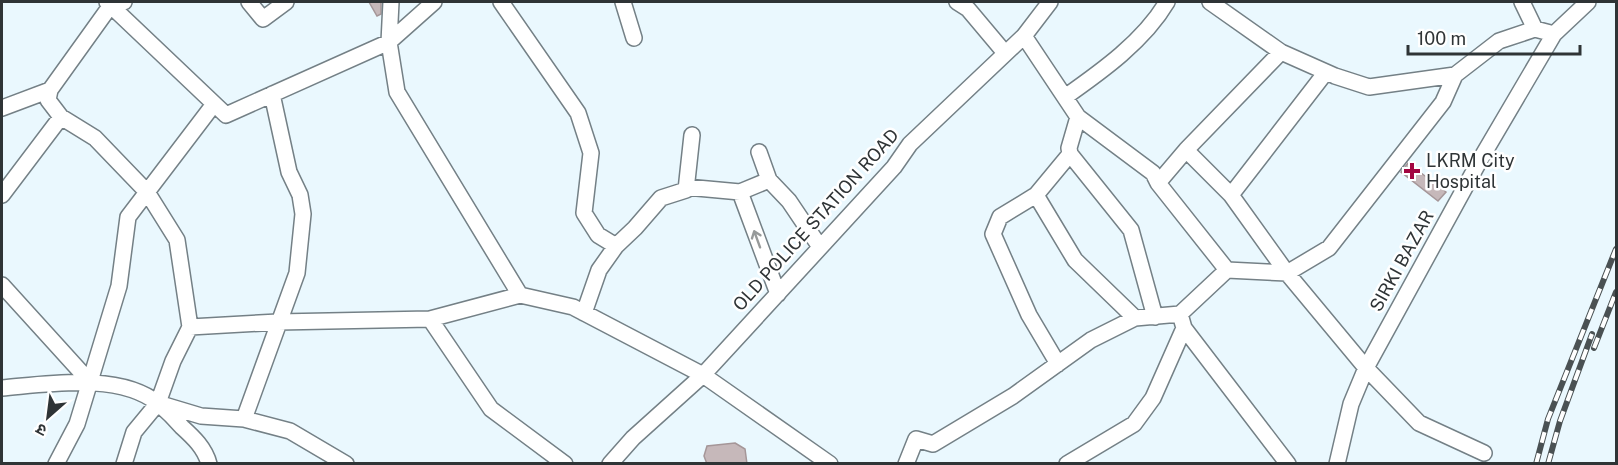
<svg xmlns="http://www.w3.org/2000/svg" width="1618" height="465" viewBox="0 0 1618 465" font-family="'Public Sans','Noto Sans Devanagari',sans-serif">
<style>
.building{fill:#c6b8ba;stroke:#a59698;stroke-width:1.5}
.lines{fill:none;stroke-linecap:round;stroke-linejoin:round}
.minor-casing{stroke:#748086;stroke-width:18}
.minor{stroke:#fff;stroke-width:15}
.rail-casing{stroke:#4a5153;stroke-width:6}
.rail{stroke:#fff;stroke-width:4;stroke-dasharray:11;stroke-linecap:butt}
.oneway{stroke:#979a9a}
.poi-dot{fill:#a20641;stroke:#fff;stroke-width:2}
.labels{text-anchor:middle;stroke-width:5;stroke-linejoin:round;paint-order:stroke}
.poi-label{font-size:18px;fill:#2f3436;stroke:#fff;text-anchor:start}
.street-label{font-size:18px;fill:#2f3436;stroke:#fff}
</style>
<rect width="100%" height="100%" fill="#eaf8fe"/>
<!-- building -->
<path class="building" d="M369,2H381V14L377,16Z
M1408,163L1446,192L1438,201L1401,172Z
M735,443L745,449L747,464H707L704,456L707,446Z"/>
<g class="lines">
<!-- minor casing -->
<g class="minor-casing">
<path id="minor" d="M107,2L226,115L389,42L434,2
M124,2L111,5L50,90L48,100L61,117L95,138L147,192L177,240L190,327
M249,2L263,19L286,2
M391,2L389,42L397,92L520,295L573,307L703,375L830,464
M501,2L578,113L591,153L584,213L598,235L616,246
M623,2L634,38
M957,2L968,9L1005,53
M1210,2L1281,52L1335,76L1369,87L1455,75L1499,41L1535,29L1554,34
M1522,2L1535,29
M1024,36L1078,117L1153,173L1158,183L1227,270L1180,314L1184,328L1288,464
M1065,97C1102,71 1144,41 1167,2
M2,108L50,90
M1186,150L1231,195L1287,273L1366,368L1419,423L1484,453
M759,152L769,180L789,201L820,247
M1070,154L1131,230L1155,317
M769,180L740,192L778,294
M1158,183L1186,150L1281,52
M686,187L740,192
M2,195L61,117
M1036,195L1075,260L1135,318
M1231,195L1326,72
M1227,270L1287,273L1329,248L1443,102L1455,75
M2,285L90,382
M584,313L599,270L616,246L635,228L661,198L686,190L692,135
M430,319L491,409L565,464
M1058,364L1029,315L993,234L1000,217L1036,195L1070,154L1069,148L1078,117
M2,388C49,384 120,372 159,404C167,411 175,419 182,427C193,437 205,448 209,464
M161,404L201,416L244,419L290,431L346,464
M244,419L297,273L303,214L300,195L289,172L272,94
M56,464L77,424L119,286L128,217L214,104
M124,464L134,432L158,403L173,361L190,327L278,322L430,319L520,295
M610,464L633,438L703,375L894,167L910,144L1024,36L1050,2
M906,464L916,439L933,444L1013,396L1091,340L1135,318L1180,314
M1067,464L1134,424L1153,398L1184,328
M1337,464L1351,404L1366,368L1480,160L1554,34L1588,2"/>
</g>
<!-- minor -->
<use href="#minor" class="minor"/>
<!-- rail casing -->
<g class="rail-casing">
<path id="rail" d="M1594,348L1616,292
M1536,464L1548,419L1616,249
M1548,464L1560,421L1592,334"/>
</g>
<!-- rail -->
<use href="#rail" class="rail"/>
</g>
<!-- one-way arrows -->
<defs><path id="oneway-shaft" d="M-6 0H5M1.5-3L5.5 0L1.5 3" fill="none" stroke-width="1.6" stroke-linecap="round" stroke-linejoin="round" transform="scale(1.5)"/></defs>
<use class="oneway" href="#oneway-shaft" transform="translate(757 239) rotate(-110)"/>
<!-- markers -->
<path class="poi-dot" d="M1409 162h6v6h6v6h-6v6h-6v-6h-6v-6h6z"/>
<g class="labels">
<!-- poi labels -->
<g class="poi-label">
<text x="1426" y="167">LKRM City<tspan x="1426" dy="21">Hospital</tspan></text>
</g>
<!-- street labels -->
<g class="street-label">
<text transform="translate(816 220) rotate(-48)" y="6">OLD POLICE STATION ROAD</text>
<text transform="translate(1402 261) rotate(-61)" y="6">SIRKI BAZAR</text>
</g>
</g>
<!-- border -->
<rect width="1618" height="465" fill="none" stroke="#2f3436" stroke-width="6"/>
<!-- north arrow -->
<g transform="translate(48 417) rotate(208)" stroke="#ffffff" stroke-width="4.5" paint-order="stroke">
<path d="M0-4.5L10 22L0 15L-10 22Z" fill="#2f3436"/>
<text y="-9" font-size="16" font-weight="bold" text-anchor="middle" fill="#2f3436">उ</text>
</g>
<!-- scale -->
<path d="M1408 45v9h172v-9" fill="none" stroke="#2f3436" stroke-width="3"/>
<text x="1417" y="45" font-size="18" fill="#2f3436" stroke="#ffffff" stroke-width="4.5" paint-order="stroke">100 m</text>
</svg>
